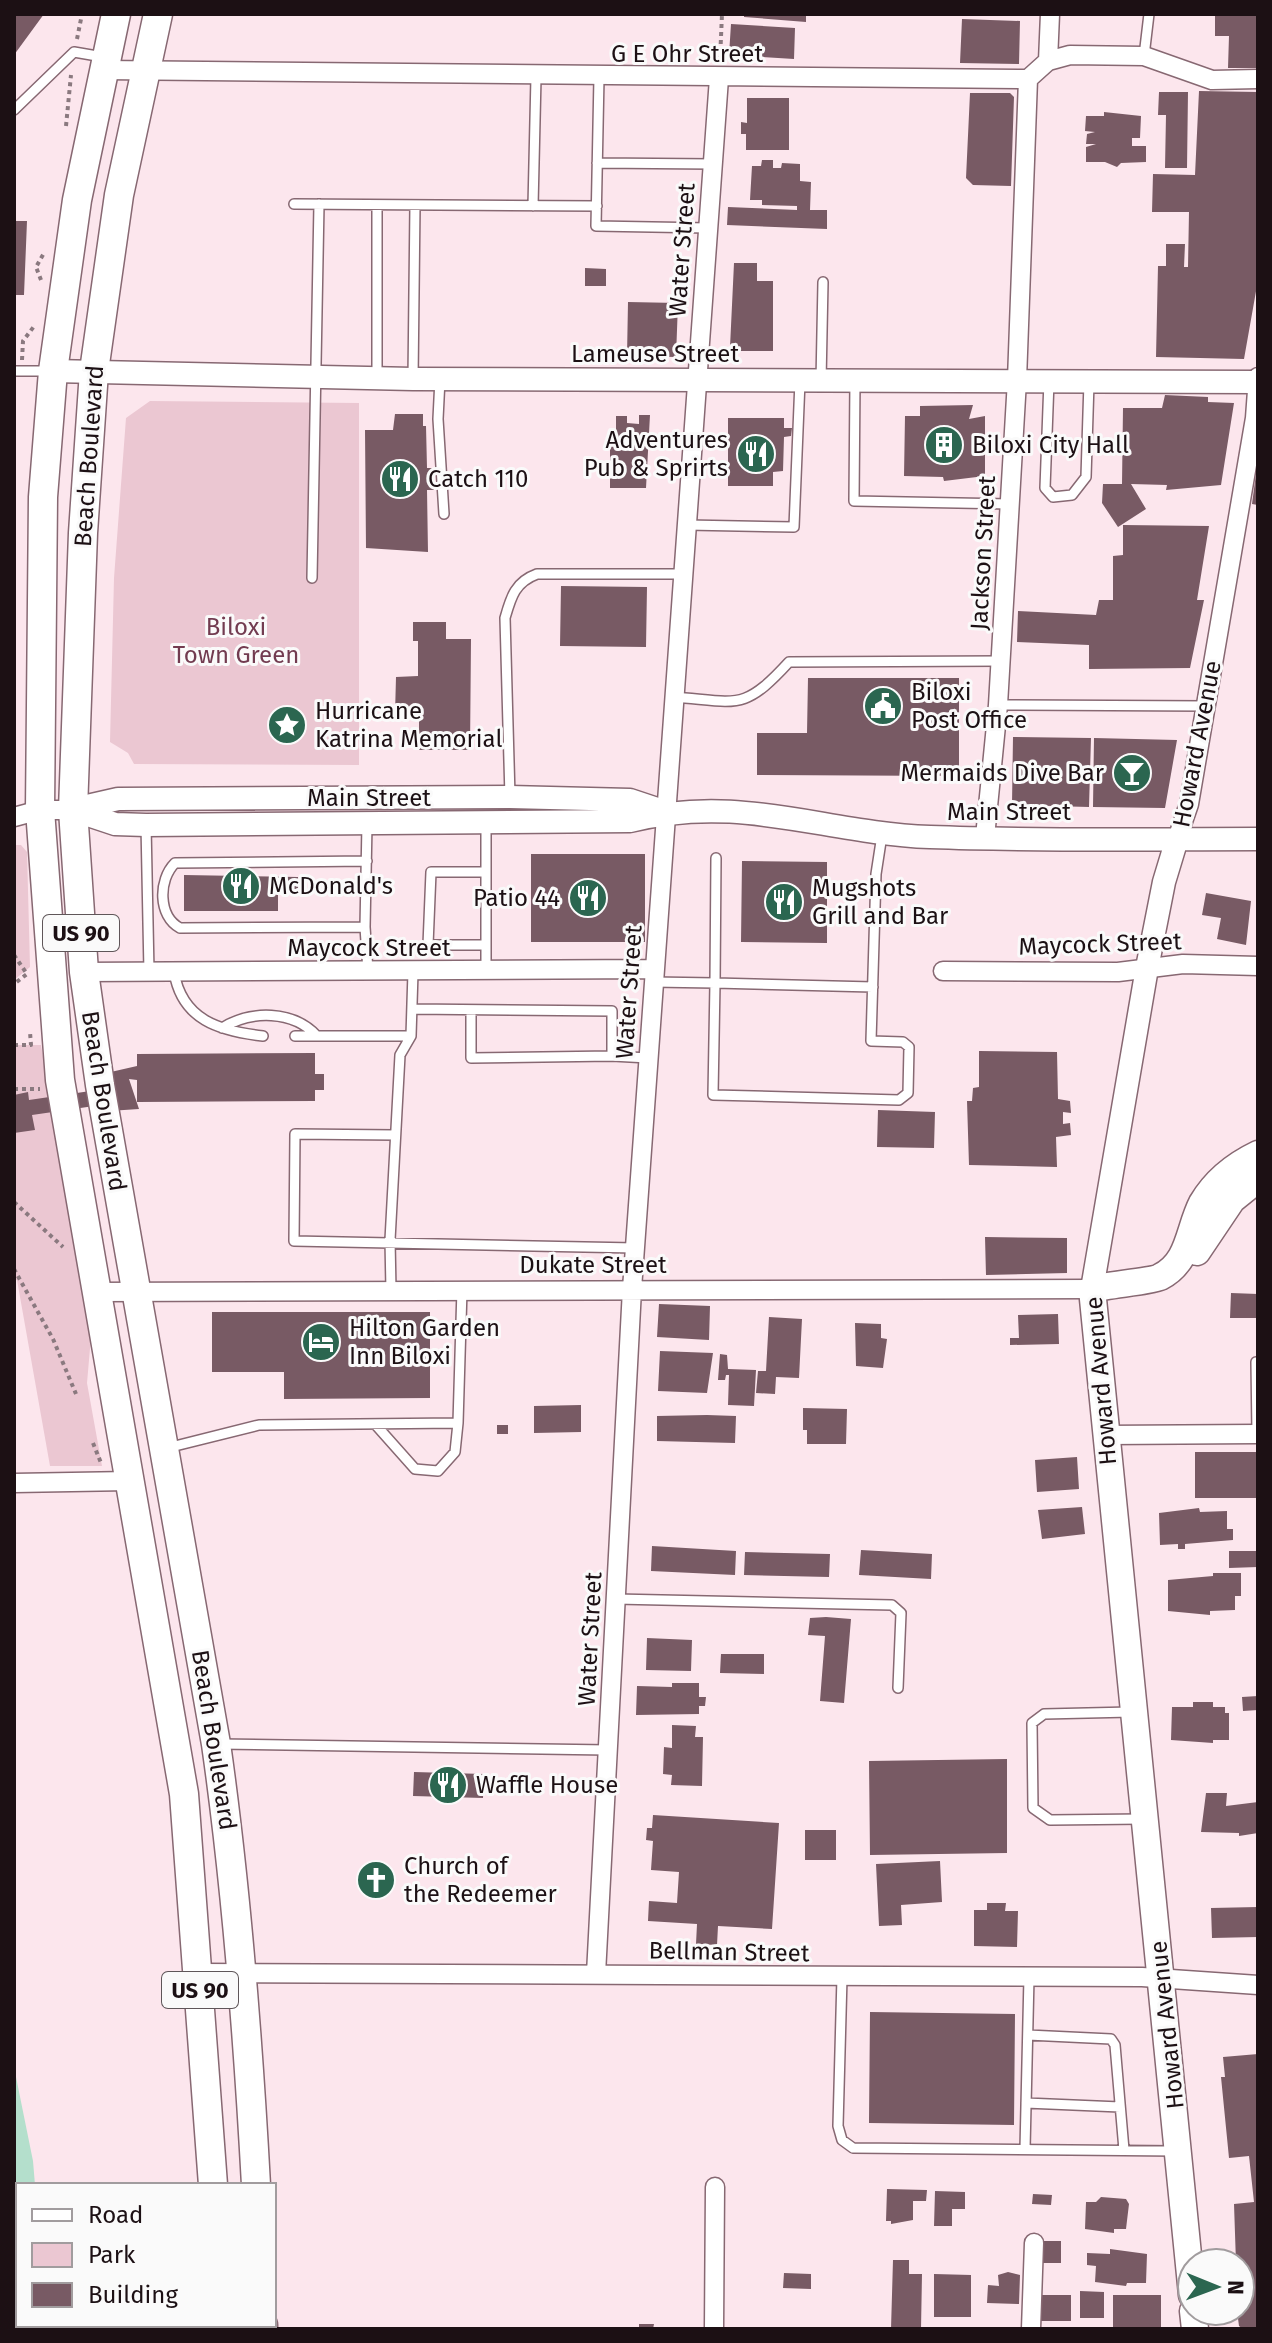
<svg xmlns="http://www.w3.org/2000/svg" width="1272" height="2343" viewBox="0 0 1272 2343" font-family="'Fira Sans',sans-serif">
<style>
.green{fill:#ebc7d2}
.water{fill:#b4dfcc}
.building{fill:#785a64}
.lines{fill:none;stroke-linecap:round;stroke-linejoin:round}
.service-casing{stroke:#876872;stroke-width:12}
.minor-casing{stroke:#876872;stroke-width:21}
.tertiary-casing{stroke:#876872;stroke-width:25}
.secondary-casing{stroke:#876872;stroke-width:29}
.primary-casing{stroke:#876872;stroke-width:31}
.path{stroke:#8a797f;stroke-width:4;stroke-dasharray:4 4;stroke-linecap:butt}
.service{stroke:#fff;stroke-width:9}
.minor{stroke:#fff;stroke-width:18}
.tertiary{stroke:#fff;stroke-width:22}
.secondary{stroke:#fff;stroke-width:26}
.primary{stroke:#fff;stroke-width:28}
.labels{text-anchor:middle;stroke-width:6;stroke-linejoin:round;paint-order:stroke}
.shield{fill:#fafafa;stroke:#5f5659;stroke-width:2}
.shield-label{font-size:22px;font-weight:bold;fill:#1c1014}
.street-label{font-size:24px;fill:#1c1014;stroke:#fafafa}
.poi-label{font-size:24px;fill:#1c1014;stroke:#fafafa;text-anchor:start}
.park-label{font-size:24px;fill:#723b50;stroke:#fafafa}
</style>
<rect width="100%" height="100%" fill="#fce6ed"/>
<!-- green -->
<path class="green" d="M150,401L359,403V765L134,764L128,753L110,742L114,578L126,418Z
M14,845H21L27,852L30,967L14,980Z
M14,1045H41L91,1337L87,1383L102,1466H50L17,1280H14Z"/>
<!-- water -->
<path class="water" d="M14,2067L33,2161L35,2185H18V2325H42V2329H14Z"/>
<!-- building -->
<path class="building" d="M14,14H44L14,55Z
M744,14H806V22L744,17Z
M1215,14H1258V68H1228L1229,36H1215Z
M962,19L1020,21L1019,64L960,63Z
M731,24L795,28L794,59L729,55Z
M1199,91L1258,92V280L1244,359L1156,357L1158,266H1166V244H1185L1184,267H1188L1189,212H1152L1153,174L1195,175Z
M1159,92H1188L1187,168H1165L1166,115H1158Z
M970,93H1010L1014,97L1011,186L973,185L966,178Z
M747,98H789V150H746V134H741V122L747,123Z
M1104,112L1141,116L1140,138H1132V146H1146V162L1121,163L1117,167L1105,162H1086V147L1096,144H1086L1087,134L1095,132L1085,131L1086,116H1104Z
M762,160H773V168H781L782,163L800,164V181L811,182L810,210H827V229L727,225L728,207L797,210V206L762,205V200H750L752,166H761Z
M14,221H27L24,295H14Z
M734,263H757V281H773V351H733L730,347Z
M585,268L606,269V286H585Z
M628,302L678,303L676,357L627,356Z
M1165,395L1208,397V402L1234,403L1221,485L1166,490L1167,485L1131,484L1146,509L1118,527L1102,503L1103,484H1122L1123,408H1162Z
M973,405L969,419L985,416V476L944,481L943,477L904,476L905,416H920V406Z
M395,414H423V426H426L427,468H434V490H427L428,552L366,548L365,430H393Z
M639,415H650L646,488H610V432L616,433V416H627V423L639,424Z
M728,418H784V428H792L791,436L784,437L783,471L773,472V486H728Z
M1256,474L1258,505L1252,504Z
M1123,525L1209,526L1197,600H1204L1190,668L1089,669V645L1017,642L1018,611L1096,615L1099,600H1113V556L1123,555Z
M561,586L647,587L646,647L560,646Z
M413,622H446V639H471L470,750H419V714H395L396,677L418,676V641H413Z
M808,678H959V776L757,775V733H807Z
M1013,737L1091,738L1089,807L1012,805Z
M1094,738L1177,740L1165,808L1093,807Z
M531,854H645V942H531Z
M742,861L827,862V943L741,942Z
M184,875L298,877V895H278V911H184Z
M1206,893L1251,901L1246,945L1217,939L1221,918L1202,915Z
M979,1051L1057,1052L1058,1099L1070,1101L1071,1113L1063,1112V1124L1070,1123L1071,1135L1056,1137L1057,1167L969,1165L967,1101H972L973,1088L979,1087Z
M315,1053V1074H324V1090H315V1101L137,1102V1080L129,1079L139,1109L109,1111L108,1104L32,1115L35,1130L14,1133V1095L28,1092L29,1100L104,1089L102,1074L137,1066V1054Z
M878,1110L935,1112L934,1148L877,1147Z
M985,1237L1067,1238V1273L986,1275Z
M1231,1293L1258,1294V1318H1230Z
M659,1304L710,1306L709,1340L657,1337Z
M212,1312H430V1398L284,1399V1372H212Z
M1058,1314L1059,1344L1010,1345V1338H1019L1018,1315Z
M769,1317L802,1319L799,1378L776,1377L775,1394L756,1393L758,1371H766Z
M855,1323L881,1324V1338L887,1339L883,1368L856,1366Z
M660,1351L713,1353L707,1393L658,1391Z
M720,1354L727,1355L728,1369L756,1370L754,1406L728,1405L729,1375H726L725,1380H718Z
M581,1405V1432L534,1433V1406Z
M803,1408L847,1409L846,1444H807V1430H803Z
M707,1415L736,1416L735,1443L657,1441V1416Z
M497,1425H508V1434H497Z
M1195,1452H1258V1498H1195Z
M1077,1457L1079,1489L1037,1492L1035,1460Z
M1082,1507L1085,1534L1042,1539L1038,1510Z
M1199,1508L1200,1512L1227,1511V1529H1233V1540L1185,1544V1549H1178V1544L1160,1545L1159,1513Z
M652,1546L736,1551L735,1575L651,1571Z
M861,1550L932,1554L931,1579L859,1575Z
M1229,1551H1258V1567L1229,1568Z
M745,1552L830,1554L829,1577L744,1575Z
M1213,1573H1241V1596H1235V1610L1210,1611V1615L1168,1611V1580L1213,1576Z
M826,1617L851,1619L844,1703L820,1701L825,1636L808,1635L810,1618Z
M647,1638L692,1640L691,1671L646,1670Z
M721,1654H764V1674L720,1673Z
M672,1683H699V1697H706L705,1706H699V1714L636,1715L637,1686L672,1687Z
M1258,1696V1710L1243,1711L1242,1697Z
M1193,1702H1213V1707H1225V1713H1229V1740H1213V1743L1171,1740L1172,1707H1193Z
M672,1725L696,1726L695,1737H703L702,1786L671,1785L672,1775L663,1774L664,1747L672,1748Z
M1007,1759V1853L870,1855L869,1761Z
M414,1772L484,1774L483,1798L413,1796Z
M1206,1793H1227L1226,1806L1258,1802V1833L1239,1836V1833L1201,1832Z
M653,1815L779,1823L772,1929L718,1926L717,1945L696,1944L697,1924L648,1921L649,1901L677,1903L679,1872L651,1870L653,1841L646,1840L647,1828H652Z
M805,1830H836V1860H805Z
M940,1861L942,1902L901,1905L902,1925L879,1926L876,1864Z
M987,1903H1006L1005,1911H1018L1017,1947L974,1946V1910H987Z
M1258,1907V1937L1212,1938L1211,1908Z
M870,2012L1015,2014L1014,2125L869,2123Z
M1258,2054V2329H1243L1239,2326L1237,2311L1240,2263H1236L1234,2204L1254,2202L1249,2156L1229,2158L1221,2077H1225L1223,2057Z
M887,2189L927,2190L926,2201H913V2220L891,2224V2221H886Z
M935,2191L965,2192V2209H952V2226H934Z
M1033,2194L1052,2195L1051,2205L1032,2204Z
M1101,2197L1126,2199L1129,2204L1126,2229H1114V2233L1085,2229L1086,2202H1096Z
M1040,2241H1061V2263H1040Z
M1110,2249L1147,2254L1146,2283H1127L1126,2286L1095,2282L1096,2266L1087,2265V2253L1110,2254Z
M893,2260H909V2274H922L921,2329H891Z
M1008,2272L1020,2275L1019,2304L987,2303L988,2285L999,2286L998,2275Z
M784,2273L811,2274V2289L783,2288Z
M934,2274L971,2275V2317H934Z
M1080,2291L1104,2292V2318H1080Z
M1040,2295H1071V2321H1040Z
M1113,2295H1161V2329H1113Z
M639,2324H654L653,2329H639Z"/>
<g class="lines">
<!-- service casing -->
<g class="service-casing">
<path id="service" d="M1144,56L1149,14
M599,77L596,226L708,228
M14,110L74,52L103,57
M597,163L713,164
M294,204L597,206
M377,205V377
M533,206L536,77
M14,371H51
M413,379L415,205
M440,379L438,419L444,514
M855,380L854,501L1010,504
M821,381L823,282
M1049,381L1045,488L1053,497L1072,495L1086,477L1089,382
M687,525L794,527L800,381
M312,578L319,204
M674,697C738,702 743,712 789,662L1001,661
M998,705L1206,706
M510,797L505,618C511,597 515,582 537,574H683
M486,823V971
M367,824L365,927L180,928C158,916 158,880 175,863L367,861
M146,825L149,972
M716,858L715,983L873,987
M486,872H431L428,945H486
M365,927L368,971
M174,972C182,1020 219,1031 263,1036
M653,982L715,983L713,1095L899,1100L908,1093L909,1047L903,1042L871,1041L876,874L882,835
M412,1009L612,1011V1056L471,1058V1010
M222,1028C251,1010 293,1010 317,1036
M295,1036H411
M612,1056L648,1058
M395,1135L295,1134L294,1241L635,1248
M391,1290L390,1240L400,1055L411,1036L413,972
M1256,1362L1257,1434
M375,1424L415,1469L438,1471L455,1452L458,1423
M167,1448L259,1425L458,1423L462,1289
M616,1599L892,1605L901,1613L898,1688
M1131,1712L1044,1714L1032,1723L1033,1808L1050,1820L1143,1819
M219,1744L608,1750
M842,1977L838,2126L842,2140L853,2148L1177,2151
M1028,2035L1111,2039L1115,2045L1124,2150
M1026,2103L1120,2107
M1025,2149L1029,1977"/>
</g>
<!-- minor casing -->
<g class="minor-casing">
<path id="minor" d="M1048,61L1050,14
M103,70L1028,79L1048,61L1070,55L1144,56L1212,80L1258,79
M14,817L40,810H73
M985,837L998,705L1017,380L1028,79
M1177,839L1189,804L1255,418L1258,377
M943,971L1118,972L1183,964L1258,966
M84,972L654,969
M94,1292L1092,1289
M1105,1435L1258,1434
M14,1483L129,1481
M199,1973L1142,1977L1258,1985
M596,1974L632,1289L719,78
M714,2329L715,2187
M1031,2329L1034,2243"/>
</g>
<!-- tertiary casing -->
<g class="tertiary-casing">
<path id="tertiary" d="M53,371L413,379L1258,382
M74,809L118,799L510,797L630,800L666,812
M73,810L115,824L146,825L630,821C741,793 823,833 930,837C1039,841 1149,839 1258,839
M1092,1289L1147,968L1164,882L1177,839"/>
</g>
<!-- secondary casing -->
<g class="secondary-casing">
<path id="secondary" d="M1197,1252L1232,1200L1258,1179
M1092,1289L1192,2295
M1092,1289C1106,1285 1153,1281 1160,1277C1190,1262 1188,1230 1202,1203C1215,1181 1235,1165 1258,1154
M1193,2311L1195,2329"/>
</g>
<!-- primary casing -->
<g class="primary-casing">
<path id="primary" d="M116,14L77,200L53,371L43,497L40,810L60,1080L184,1794L213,2185
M158,14L119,195L94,371L83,533L73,810L84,972L100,1085L216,1744C237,1891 248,2037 256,2185
M223,2325V2329
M263,2325V2329"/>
</g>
<!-- path -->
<path class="path" d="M77,39L82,14
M720,60L722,14
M66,126L71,75
M41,280L36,267L44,253
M22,360L23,341L35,325
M14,845H15
M14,955L27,974L14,984
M14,1045H31L30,1032
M14,1089H40
M14,1202L63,1247
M14,1269L53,1339L76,1394
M93,1443L101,1463"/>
<!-- service -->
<use href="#service" class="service"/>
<!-- minor -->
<use href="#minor" class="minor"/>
<!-- tertiary -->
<use href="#tertiary" class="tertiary"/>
<!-- secondary -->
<use href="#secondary" class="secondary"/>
<!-- primary -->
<use href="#primary" class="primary"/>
</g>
<!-- icons -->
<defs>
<g id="building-disc" transform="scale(2)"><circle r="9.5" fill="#2b6650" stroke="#fafafa"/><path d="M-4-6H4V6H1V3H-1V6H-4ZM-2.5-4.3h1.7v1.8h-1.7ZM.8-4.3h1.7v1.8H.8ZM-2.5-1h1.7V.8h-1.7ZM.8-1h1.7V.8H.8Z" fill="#fff"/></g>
<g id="restaurant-disc" transform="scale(2)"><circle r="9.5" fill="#2b6650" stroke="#fafafa"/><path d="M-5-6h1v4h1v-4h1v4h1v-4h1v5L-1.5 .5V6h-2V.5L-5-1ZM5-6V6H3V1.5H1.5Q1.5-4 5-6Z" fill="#fff"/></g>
<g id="civic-disc" transform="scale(2)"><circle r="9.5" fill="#2b6650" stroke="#fafafa"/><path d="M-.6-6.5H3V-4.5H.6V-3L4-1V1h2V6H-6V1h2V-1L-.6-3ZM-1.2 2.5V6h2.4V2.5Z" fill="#fff"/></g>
<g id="sight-disc" transform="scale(2)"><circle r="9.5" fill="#2b6650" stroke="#fafafa"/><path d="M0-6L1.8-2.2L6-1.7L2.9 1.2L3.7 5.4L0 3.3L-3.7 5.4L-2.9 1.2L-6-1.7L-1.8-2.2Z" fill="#fff"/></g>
<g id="bar-disc" transform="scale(2)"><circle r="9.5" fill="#2b6650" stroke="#fafafa"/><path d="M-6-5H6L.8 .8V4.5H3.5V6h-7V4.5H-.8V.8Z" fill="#fff"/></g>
<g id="hotel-disc" transform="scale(2)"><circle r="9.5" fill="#2b6650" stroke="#fafafa"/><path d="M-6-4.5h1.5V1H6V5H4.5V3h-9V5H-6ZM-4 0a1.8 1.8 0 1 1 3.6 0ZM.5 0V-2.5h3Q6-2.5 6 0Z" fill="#fff"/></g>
<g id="church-disc" transform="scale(2)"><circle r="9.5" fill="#2b6650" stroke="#fafafa"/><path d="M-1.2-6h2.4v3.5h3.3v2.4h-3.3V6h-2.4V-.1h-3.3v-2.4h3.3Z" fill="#fff"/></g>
</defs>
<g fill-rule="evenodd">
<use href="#building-disc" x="944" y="445"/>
<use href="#restaurant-disc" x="756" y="454"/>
<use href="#restaurant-disc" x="400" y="479"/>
<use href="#civic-disc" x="883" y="706"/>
<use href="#sight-disc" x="287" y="725"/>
<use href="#bar-disc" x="1132" y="773"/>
<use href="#restaurant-disc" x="241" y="886"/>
<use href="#restaurant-disc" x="588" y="898"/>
<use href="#restaurant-disc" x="784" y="902"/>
<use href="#hotel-disc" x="321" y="1342"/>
<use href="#restaurant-disc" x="448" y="1785"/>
<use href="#church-disc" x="376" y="1880"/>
</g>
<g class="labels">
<!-- shield labels -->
<g class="shield">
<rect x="43" y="915" width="76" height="36" rx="6"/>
<rect x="162" y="1972" width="76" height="36" rx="6"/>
</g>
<g class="shield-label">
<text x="81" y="941">US 90</text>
<text x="200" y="1998">US 90</text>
</g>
<!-- street labels -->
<g class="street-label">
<text x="687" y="62">G E Ohr Street</text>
<text transform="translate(682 250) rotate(-86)" y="8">Water Street</text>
<text x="655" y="362">Lameuse Street</text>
<text transform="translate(89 456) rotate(-86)" y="8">Beach Boulevard</text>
<text transform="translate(983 553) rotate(-87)" y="8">Jackson Street</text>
<text transform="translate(1197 744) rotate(-79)" y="8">Howard Avenue</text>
<text x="369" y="806">Main Street</text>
<text x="1009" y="820">Main Street</text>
<text transform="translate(1100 944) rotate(-2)" y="8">Maycock Street</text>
<text x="369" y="956">Maycock Street</text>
<text transform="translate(629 992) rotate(-86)" y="8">Water Street</text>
<text transform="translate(104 1101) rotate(81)" y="8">Beach Boulevard</text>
<text x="593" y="1273">Dukate Street</text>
<text transform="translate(1101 1381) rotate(-95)" y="8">Howard Avenue</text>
<text transform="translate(590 1639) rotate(-87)" y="8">Water Street</text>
<text transform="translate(214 1740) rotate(81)" y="8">Beach Boulevard</text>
<text transform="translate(729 1952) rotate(1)" y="8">Bellman Street</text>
<text transform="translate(1167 2025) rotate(-96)" y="8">Howard Avenue</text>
</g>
<!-- poi labels -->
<g class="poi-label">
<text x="728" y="448" text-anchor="end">Adventures<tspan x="728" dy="28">Pub &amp; Sprirts</tspan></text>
<text x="972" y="453">Biloxi City Hall</text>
<text x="428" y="487">Catch 110</text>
<text x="911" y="700">Biloxi<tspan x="911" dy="28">Post Office</tspan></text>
<text x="315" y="719">Hurricane<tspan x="315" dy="28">Katrina Memorial</tspan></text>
<text x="1104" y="781" text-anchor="end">Mermaids Dive Bar</text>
<text x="269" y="894">McDonald's</text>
<text x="812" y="896">Mugshots<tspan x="812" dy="28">Grill and Bar</tspan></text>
<text x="560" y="906" text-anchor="end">Patio 44</text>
<text x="349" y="1336">Hilton Garden<tspan x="349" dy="28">Inn Biloxi</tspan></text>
<text x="476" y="1793">Waffle House</text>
<text x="404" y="1874">Church of<tspan x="404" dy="28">the Redeemer</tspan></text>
</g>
<!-- park labels -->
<g class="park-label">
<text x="236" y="635">Biloxi<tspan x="236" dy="28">Town Green</tspan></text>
</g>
</g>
<!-- border -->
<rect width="1272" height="2343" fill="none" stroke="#1c1014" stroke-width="32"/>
<!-- legend -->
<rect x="16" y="2183" width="260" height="144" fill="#fafafa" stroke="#a19c9e" stroke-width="2"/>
<rect x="32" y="2209" width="40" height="12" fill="#ffffff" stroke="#a19c9e" stroke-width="2"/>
<text x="88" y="2223" font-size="24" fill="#1c1014">Road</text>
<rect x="32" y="2243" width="40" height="24" fill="#ebc7d2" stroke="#a19c9e" stroke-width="2"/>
<text x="88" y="2263" font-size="24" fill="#1c1014">Park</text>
<rect x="32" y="2283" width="40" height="24" fill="#785a64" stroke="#a19c9e" stroke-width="2"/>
<text x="88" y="2303" font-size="24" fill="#1c1014">Building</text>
<!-- north arrow -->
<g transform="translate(1216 2287) rotate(91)"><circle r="38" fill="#fafafa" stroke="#a19c9e" stroke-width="2"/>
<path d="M0-6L14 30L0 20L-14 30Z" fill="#2b6650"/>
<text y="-12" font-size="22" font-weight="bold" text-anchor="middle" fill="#1c1014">N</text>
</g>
</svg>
